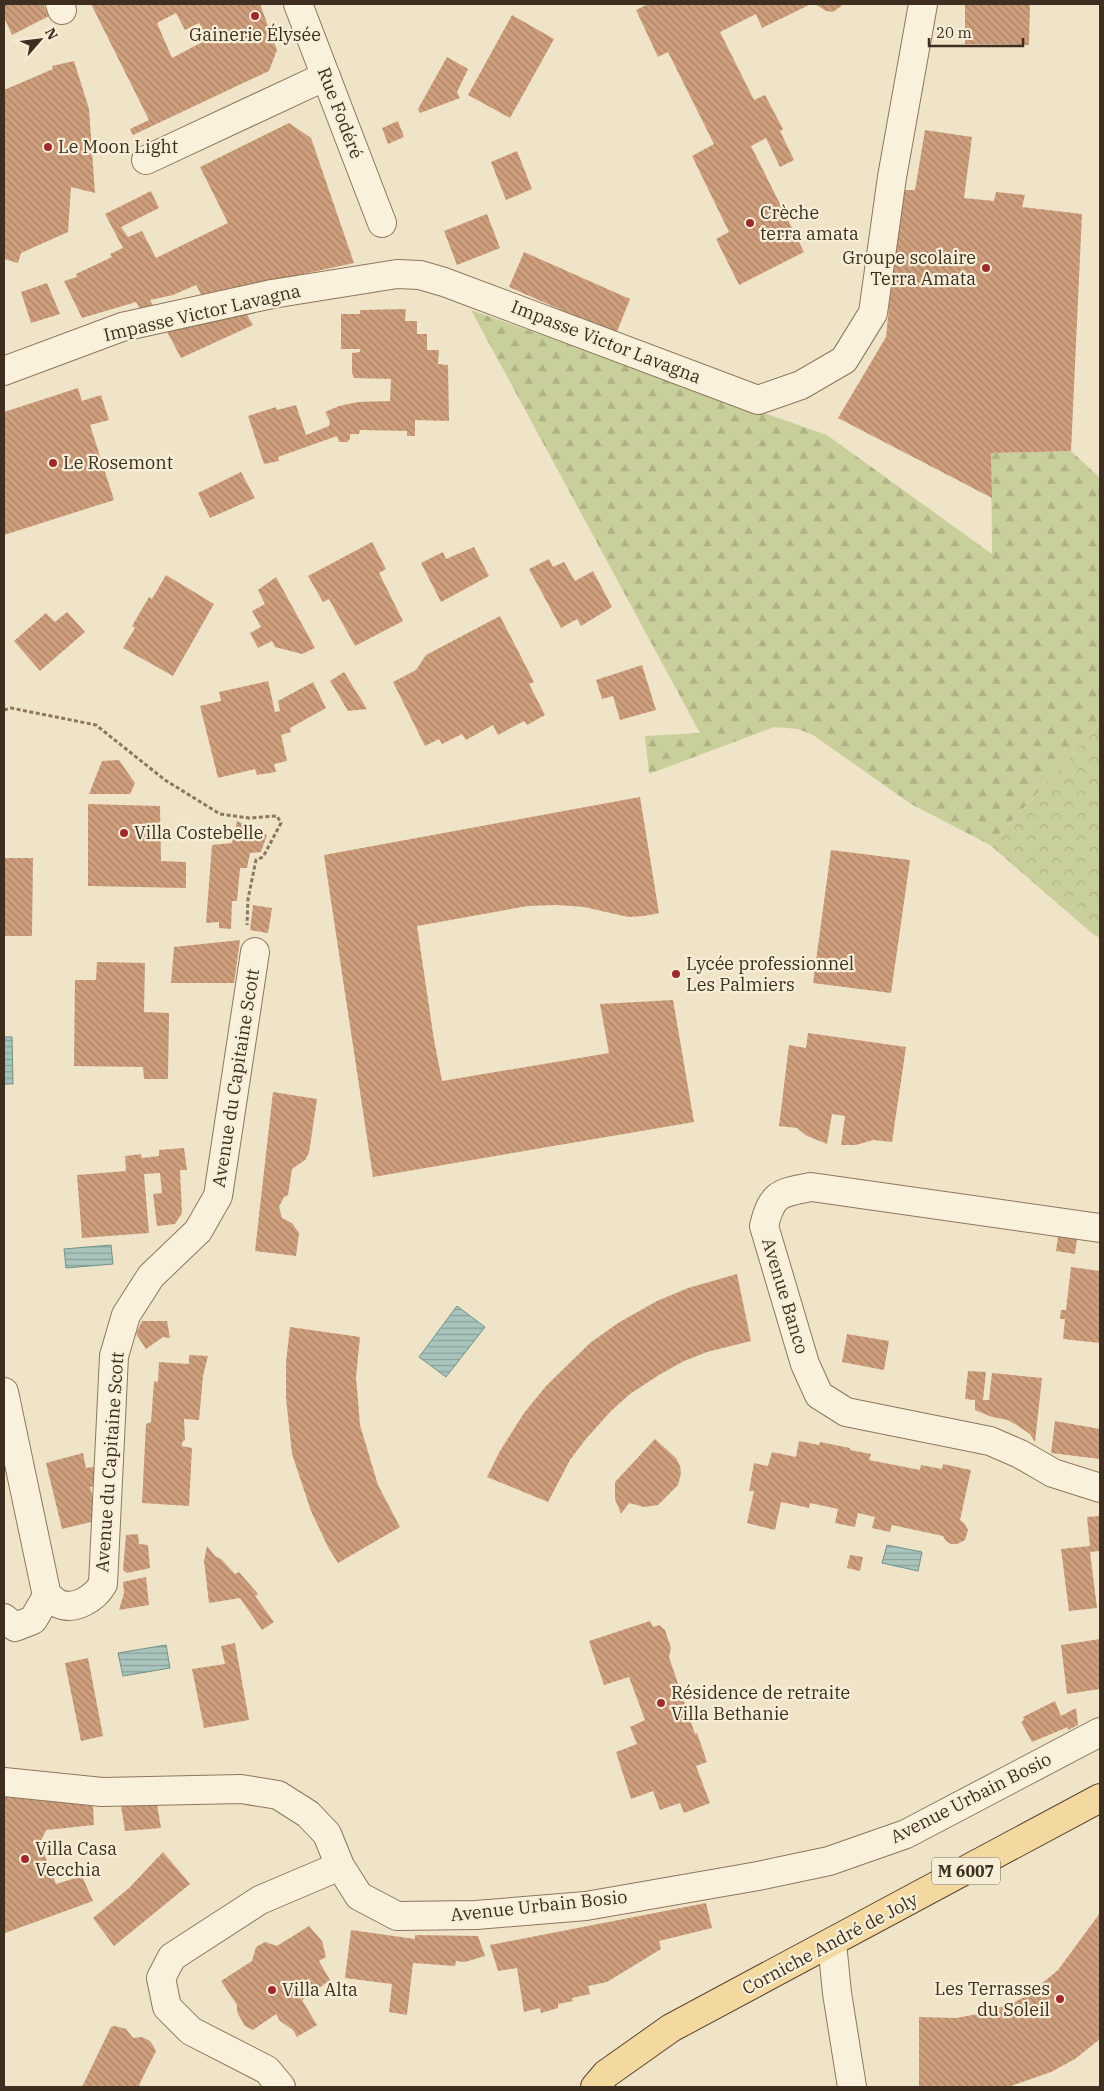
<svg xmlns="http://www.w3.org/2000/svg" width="1104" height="2091" viewBox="0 0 1104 2091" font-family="'IBM Plex Serif',serif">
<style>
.forest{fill:url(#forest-firs)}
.park{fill:url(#park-crowns)}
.water{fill:url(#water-rules);stroke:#6f938a}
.building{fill:url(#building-back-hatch);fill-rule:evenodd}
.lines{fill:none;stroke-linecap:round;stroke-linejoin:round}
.minor-casing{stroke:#8d765c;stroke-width:30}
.major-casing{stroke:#5b4430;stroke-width:30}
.path{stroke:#8d765c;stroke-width:3;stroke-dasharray:4 2.5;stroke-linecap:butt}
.minor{stroke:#faf1dc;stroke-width:28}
.major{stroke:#f3d9a0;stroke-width:28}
.poi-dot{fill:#9e2a2b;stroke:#f7eed8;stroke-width:2}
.labels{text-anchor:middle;stroke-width:4.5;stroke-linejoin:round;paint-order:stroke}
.shield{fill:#f7eed8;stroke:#756857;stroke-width:1}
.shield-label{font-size:16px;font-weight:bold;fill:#3d2e20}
.poi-label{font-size:18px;fill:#3d2e20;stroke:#f7eed8;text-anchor:start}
.street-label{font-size:18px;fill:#3d2e20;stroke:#f7eed8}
</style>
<defs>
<pattern id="forest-firs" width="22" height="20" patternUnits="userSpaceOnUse" patternTransform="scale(1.25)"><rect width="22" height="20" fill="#c9cf9b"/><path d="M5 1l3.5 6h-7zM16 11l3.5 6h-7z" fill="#aeb285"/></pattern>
<pattern id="park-crowns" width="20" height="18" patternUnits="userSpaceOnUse" patternTransform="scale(1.25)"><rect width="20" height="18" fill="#c9cf9b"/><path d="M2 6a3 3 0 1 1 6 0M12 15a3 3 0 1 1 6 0" fill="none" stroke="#aeb285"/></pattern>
<pattern id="water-rules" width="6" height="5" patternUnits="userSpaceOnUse" patternTransform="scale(1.25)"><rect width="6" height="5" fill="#a9c4bc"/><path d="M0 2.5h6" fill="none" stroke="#8ba098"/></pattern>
<pattern id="building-back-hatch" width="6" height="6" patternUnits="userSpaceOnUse" patternTransform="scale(1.25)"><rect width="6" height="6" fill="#cf9f7d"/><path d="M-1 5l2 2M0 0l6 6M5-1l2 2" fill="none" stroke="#a98266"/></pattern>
</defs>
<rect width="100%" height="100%" fill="#f0e4c8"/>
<!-- forest -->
<path class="forest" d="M471,310L827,435L992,554L991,453L1071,451L1100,478V724L990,845L911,804L813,735L798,729L774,727L649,774L645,736L700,733Z"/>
<!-- park -->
<path class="park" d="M1100,724V938L1093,934L990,845Z"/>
<!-- water -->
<path class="water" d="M4,1037H12L13,1084H4Z
M111,1245L113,1264L66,1268L64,1249Z
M457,1306L485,1327L446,1377L419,1357Z
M887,1545L922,1552L918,1571L882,1563Z
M166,1645L170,1668L123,1676L118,1653Z"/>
<!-- building -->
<path class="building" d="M4,4H43L49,16L12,35L4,17Z
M91,4H260L277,50L269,71L133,135L130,129L149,120ZM176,13L185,30L199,23L208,39L172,58L157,23Z
M648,4H811L762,28L756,14L720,32L754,100L765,95L783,129L780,131L794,160L780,167L766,138L751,146L804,252L739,285L716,239L729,232L692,156L714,144L668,52L658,57L636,10Z
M815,4H844L833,12L826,11Z
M965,4H1030L1029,45L965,44Z
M512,15L554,39L510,118L468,95Z
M447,57L468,69L457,92L460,98L420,113L418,109Z
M74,61L89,109L95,193L71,187L68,232L21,253L18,263L4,259V90L53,69L52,66Z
M398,121L404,137L388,144L382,128Z
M289,123L311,138L354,263L202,296L196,285L173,295L150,300L154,307L141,310L136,302L82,318L64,281L77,277L76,274L112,257L110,254L123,248L105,214L151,191L159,208L121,227L128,237L142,231L156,258L228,223L200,167Z
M925,130L972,137L964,198L994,201L996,192L1025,195L1022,207L1082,214L1071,451L991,453L992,498L838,418L886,337L901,190H915Z
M517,151L532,189L506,200L491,162Z
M487,214L500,248L457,265L444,231Z
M524,252L630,299L616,334L509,287Z
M47,283L60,314L31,323L21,292Z
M406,309L405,321H417V334H427V350H439L438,364L448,365L449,421L415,420V436H407V431L360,430L359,434H350V439L347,442H339L337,436L278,457L279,461L264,464L248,416L276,407L277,410L296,405L306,435L329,426L330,421L325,412L339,406L358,402L390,401L391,379L354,378L352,373V353L360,352V349H341V314H360V310Z
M246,313L253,325L181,358L164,326Z
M78,388L82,401L101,395L109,420L90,425L114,500L4,535V412Z
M241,472L255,498L210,518L198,493Z
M372,542L386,569L379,573L403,621L355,646L329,599L323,602L308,576Z
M474,547L489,576L441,602L421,563L443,552L446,559Z
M549,559L553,567L564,562L575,581L593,571L612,607L581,626L577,619L561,628L529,569Z
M166,575L214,604L173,676L123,648L135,628L132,626L149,597L152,599Z
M276,577L315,648L302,654L275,647L272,641L258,648L250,633L261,627L252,611L265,604L258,590Z
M67,612L85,632L40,671L14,641L46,613L55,622Z
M500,616L534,682L529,684L545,715L527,725L524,721L498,735L493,725L466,740L462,734L442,744L439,739L425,746L393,682L416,670L426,655Z
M642,665L656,710L620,720L613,696L602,699L596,680Z
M344,672L367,709L348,711L330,681Z
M268,681L275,712L280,711L278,701L313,682L326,708L290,728L291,732L281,735L287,761L274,764L276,772L257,775L255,769L218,778L200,706L221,701L219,692Z
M119,760L135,783L130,794H89L102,761Z
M640,797L659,913L644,916L628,917L584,907L557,905L528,906L417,926L434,1040L442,1081L609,1053L600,1004L673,1000L694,1122L373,1177L324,855Z
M88,804L160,806L161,861L186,862V888L88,886Z
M237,821L267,835L261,852L250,853L247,868H240L237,901H232L231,929L219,928V922L206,923L212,845L232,843Z
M831,850L910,860L891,993L813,983Z
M4,858H33L32,936H4Z
M253,905L272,908L268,933L250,930Z
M240,940L234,983H171L174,947Z
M97,962L145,963L144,1012L169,1013L168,1079H144L143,1067L74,1066L75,980H96Z
M808,1033L906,1047L892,1142L873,1140L856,1145H841L845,1116L832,1114L827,1144L807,1136L797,1128L779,1126L789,1045L806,1048Z
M273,1092L317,1099L309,1153L305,1160L292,1169L288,1195L284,1197L279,1207L282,1218L292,1223L299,1233L296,1256L255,1251Z
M184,1148L187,1170H180L182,1213L175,1224L157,1226L153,1194L162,1193L160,1173L144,1174L149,1233L82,1238L77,1175L126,1171L125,1156L141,1154L142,1158L159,1156V1150Z
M1059,1230L1078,1232L1075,1254L1056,1251Z
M1071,1267L1100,1271V1343L1063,1339L1065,1319H1060L1061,1310H1066Z
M737,1274L751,1341L707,1352L684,1361L659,1375L630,1394L611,1411L585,1440L570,1460L548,1502L487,1477L500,1451L524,1413L546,1386L590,1343L618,1323L657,1301L688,1288Z
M142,1321H167L170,1338L163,1337L146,1349L136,1334Z
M290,1327L360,1337L356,1377L360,1425L378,1485L400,1527L338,1563L329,1549L311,1511L292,1454L286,1398V1362Z
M847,1334L889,1341L884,1370L842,1362Z
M189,1355L208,1356L203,1376L199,1420L184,1419L185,1440L182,1442V1446L192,1448L189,1506L142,1503L146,1424L151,1422L154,1381L158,1382L159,1362L189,1364Z
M968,1371L986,1372L983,1400H989L992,1373L1042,1378L1035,1442L1030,1434L1018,1426L1008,1420L992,1417L975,1410V1400L965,1399Z
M1055,1421L1100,1429V1459L1051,1453Z
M655,1439L676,1458L680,1466L681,1473L678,1485L658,1505L644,1507L629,1503L621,1514L615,1499V1482Z
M799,1441L819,1445L820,1442L850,1448V1450L871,1454L869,1460L920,1470L921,1465L942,1469L943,1464L971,1470L960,1520L964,1523L968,1530L965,1540L957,1544H951L946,1541L943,1536L892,1525L890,1532L872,1528L875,1517L858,1513L855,1527L835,1523L838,1509L810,1503L809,1508L781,1502L775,1530L747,1523L754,1491H749L754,1463L768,1466L772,1452L796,1457Z
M83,1453L86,1468L99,1466V1485L90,1487L99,1520L62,1529L46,1463Z
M1100,1516V1551L1090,1552L1097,1608L1069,1611L1061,1549L1090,1546L1087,1517Z
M138,1534L139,1544L148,1545L150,1568L127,1573L123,1570L126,1535Z
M207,1546L215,1556L221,1559L235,1574L239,1572L258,1594L255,1596L274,1622L262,1630L240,1598L209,1603L204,1561Z
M850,1555L863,1557L860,1571L847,1568Z
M146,1577L149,1605L119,1610L124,1593L123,1582Z
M650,1621L653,1627L659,1625L665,1630L671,1648L669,1657L695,1734L697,1733L707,1762L696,1766L710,1803L684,1813L680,1803L660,1810L653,1791L631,1799L616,1752L637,1744L630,1727L645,1720L629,1677L604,1685L589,1641Z
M1100,1639V1689L1067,1694L1061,1645Z
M235,1643L249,1720L204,1728L192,1669L225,1664L221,1646Z
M88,1658L103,1736L81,1741L65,1663Z
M1055,1701L1061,1716L1076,1708L1078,1725L1068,1730V1727L1032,1742L1021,1722L1024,1720L1023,1717Z
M4,1796L93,1806L94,1825L46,1830L40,1843L56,1884L82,1876L93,1901L5,1933Z
M157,1804L161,1828L125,1831L121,1806Z
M163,1852L190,1884L114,1946L93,1918L129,1888Z
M706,1903L712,1928L659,1941L661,1949L607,1982L588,1986L590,1994L572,1998L573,2001L558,2004V2008L541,2013L540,2008L524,2012L517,1968L498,1971L490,1945Z
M1100,1913V2039L1075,2059L1051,2072L1008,2087H919V2017L956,2018L978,2014L1011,2004L1028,1995L1058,1970Z
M309,1926L322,1941L326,1957L319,1961L330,1980L302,2000L317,2025L297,2037L293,2030L280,2021L276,2014L253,2030L245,2026L237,2012V2005L221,1981L252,1961L256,1947L265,1942L277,1946Z
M351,1930L415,1939V1935L478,1936L485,1956L465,1962L456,1961L455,1966L413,1963L407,2015L389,2012L392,1984L345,1978Z
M115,2026L126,2029L133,2038L142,2037L150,2041L154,2047L156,2051L139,2085L142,2087H82L111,2027Z"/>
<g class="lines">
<!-- minor casing -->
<g class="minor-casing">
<path id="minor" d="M60,4L62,10
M298,4L382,223
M146,160L326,76
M4,371L122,327L272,294L397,274L420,275L444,282L758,400L801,385L844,360L873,313L892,177L923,4
M1100,1228L811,1187C780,1193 772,1193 764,1226L805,1364L819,1395L846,1412L990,1441L1020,1454L1053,1473L1100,1488
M4,1392L47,1596C51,1598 54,1601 57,1603C74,1612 95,1598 103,1584L114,1356L126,1315L151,1276L198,1231L218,1196L255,952
M4,1618L15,1627L33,1620L47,1596
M4,1782L102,1792L241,1789L278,1795L308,1814L327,1834L340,1866L359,1896L397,1916L476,1915L586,1906L758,1876L829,1861L906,1834L1100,1732
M832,1943L837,1993L852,2087
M281,2087L267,2070L191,2031L167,2007L161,1978L172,1957L260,1900L340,1866"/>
</g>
<!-- major casing -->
<g class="major-casing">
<path id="major" d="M595,2087L606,2074L671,2028L1100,1798"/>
</g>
<!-- path -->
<path class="path" d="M4,710L11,708L96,725L165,780L220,814L249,818L277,816L281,823L263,857L256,860L248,899L247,925"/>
<!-- minor -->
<use href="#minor" class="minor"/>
<!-- major -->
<use href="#major" class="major"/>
</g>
<!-- markers -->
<g class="poi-dot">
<circle cx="255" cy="16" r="5"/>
<circle cx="48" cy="147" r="5"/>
<circle cx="750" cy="223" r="5"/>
<circle cx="986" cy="268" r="5"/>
<circle cx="53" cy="463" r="5"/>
<circle cx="124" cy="833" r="5"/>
<circle cx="676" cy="974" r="5"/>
<circle cx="661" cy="1703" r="5"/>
<circle cx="25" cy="1859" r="5"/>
<circle cx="272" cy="1990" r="5"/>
<circle cx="1060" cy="1999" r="5"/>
</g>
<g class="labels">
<!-- shield labels -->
<rect class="shield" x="932" y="1857.5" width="68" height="27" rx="4"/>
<g class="shield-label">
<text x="966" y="1877">M 6007</text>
</g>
<!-- poi labels -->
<g class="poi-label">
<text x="255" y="41" text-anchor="middle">Gainerie Élysée</text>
<text x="58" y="153">Le Moon Light</text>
<text x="760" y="219">Crèche<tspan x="760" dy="21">terra amata</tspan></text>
<text x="976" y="264" text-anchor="end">Groupe scolaire<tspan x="976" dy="21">Terra Amata</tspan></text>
<text x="63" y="469">Le Rosemont</text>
<text x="134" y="839">Villa Costebelle</text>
<text x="686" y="970">Lycée professionnel<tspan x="686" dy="21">Les Palmiers</tspan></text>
<text x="671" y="1699">Résidence de retraite<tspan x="671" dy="21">Villa Bethanie</tspan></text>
<text x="35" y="1855">Villa Casa<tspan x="35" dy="21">Vecchia</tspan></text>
<text x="1050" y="1995" text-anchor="end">Les Terrasses<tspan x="1050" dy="21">du Soleil</tspan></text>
<text x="282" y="1996">Villa Alta</text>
</g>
<!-- street labels -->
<g class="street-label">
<text transform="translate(340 113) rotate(69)" y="6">Rue Fodéré</text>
<text transform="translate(202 313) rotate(-13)" y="6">Impasse Victor Lavagna</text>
<text transform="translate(606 342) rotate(21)" y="6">Impasse Victor Lavagna</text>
<text transform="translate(236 1078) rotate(-81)" y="6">Avenue du Capitaine Scott</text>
<text transform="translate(785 1296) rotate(73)" y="6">Avenue Banco</text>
<text transform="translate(110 1462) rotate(-86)" y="6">Avenue du Capitaine Scott</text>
<text transform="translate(971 1798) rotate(-27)" y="6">Avenue Urbain Bosio</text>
<text transform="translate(539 1906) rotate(-6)" y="6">Avenue Urbain Bosio</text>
<text transform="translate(830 1944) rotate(-28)" y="6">Corniche André de Joly</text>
</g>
</g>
<!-- border -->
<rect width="1104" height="2091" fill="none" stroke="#3d2e20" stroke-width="10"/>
<!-- north arrow -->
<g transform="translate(40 40) rotate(62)" stroke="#f7eed8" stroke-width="4" paint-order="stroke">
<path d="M0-4L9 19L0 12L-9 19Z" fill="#3d2e20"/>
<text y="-8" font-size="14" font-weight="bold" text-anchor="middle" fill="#3d2e20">N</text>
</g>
<!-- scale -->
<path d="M929 38v8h94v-8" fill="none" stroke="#3d2e20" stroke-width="2.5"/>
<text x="936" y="38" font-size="15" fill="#3d2e20" stroke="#f7eed8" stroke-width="4" paint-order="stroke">20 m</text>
</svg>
